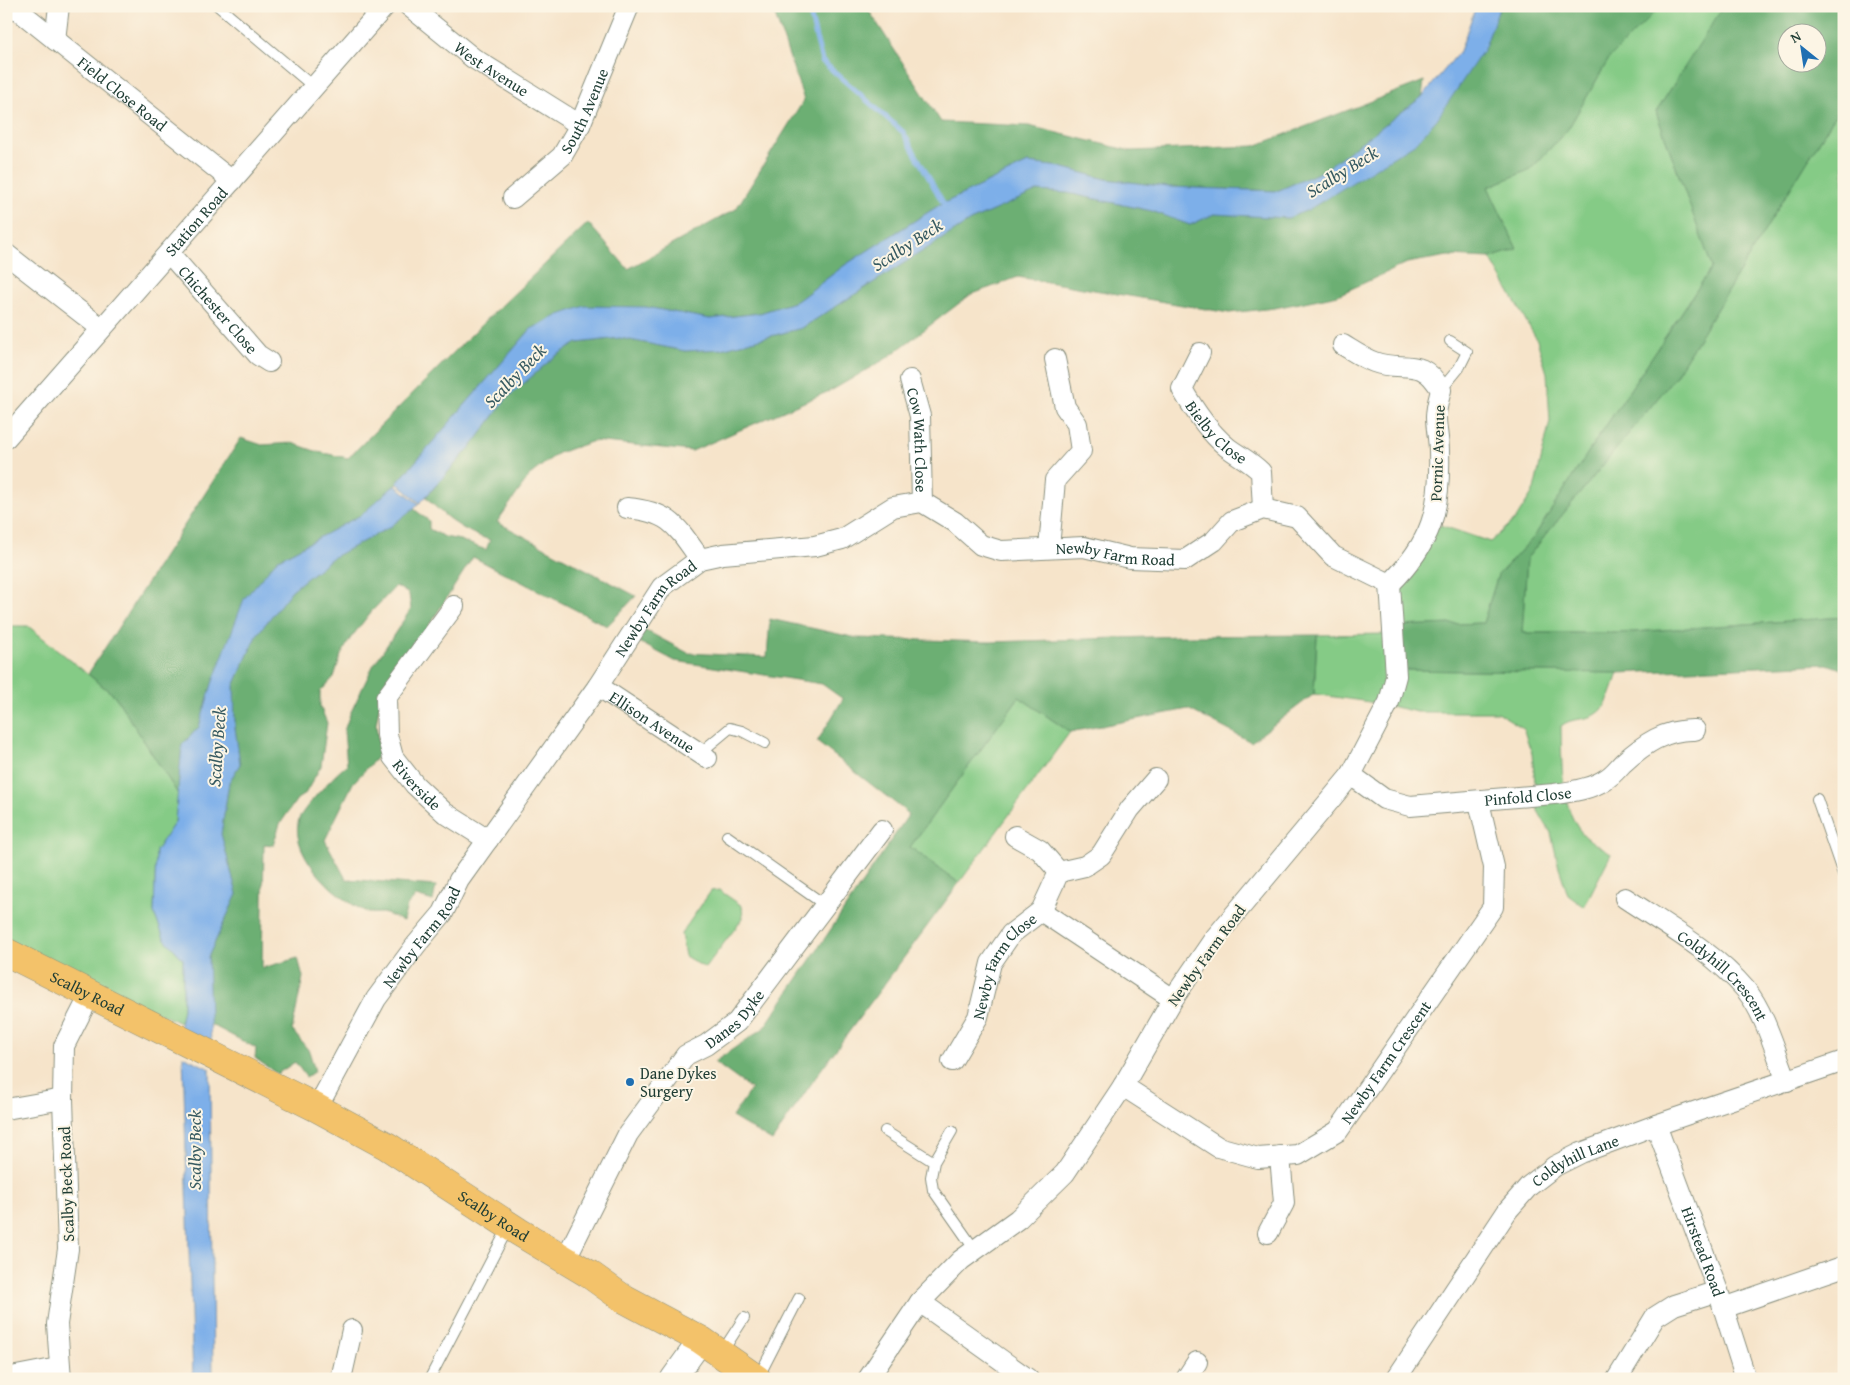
<svg xmlns="http://www.w3.org/2000/svg" width="1850" height="1385" viewBox="0 0 1850 1385" font-family="'Gentium Book Plus',serif">
<style>
.green{fill:#85cb86;stroke:#52845d}
.forest{fill:#6caf73;stroke:#467654;fill-rule:evenodd}
.water{fill:#7dafe9;stroke:#4e768e}
.lines{fill:none;stroke-linecap:round;stroke-linejoin:round}
.stream{stroke:#7dafe9;stroke-width:5}
.service-casing{stroke:#8a907f;stroke-width:12}
.minor-casing{stroke:#8a907f;stroke-width:22}
.tertiary-casing{stroke:#8a907f;stroke-width:27}
.trunk-casing{stroke:#8a907f;stroke-width:29}
.service{stroke:#fff;stroke-width:10}
.minor{stroke:#fff;stroke-width:20}
.tertiary{stroke:#fff;stroke-width:25}
.trunk{stroke:#f3c26a;stroke-width:28}
.poi-dot{fill:#1f6fb2;stroke:#fcf5e5;stroke-width:2}
.labels{text-anchor:middle;stroke-width:4;stroke-linejoin:round;paint-order:stroke}
.street-label{font-size:16px;fill:#1f3d34;stroke:#fcf5e5}
.poi-label{font-size:16px;fill:#1f3d34;stroke:#fcf5e5;text-anchor:start}
.water-label{font-size:18px;font-style:italic;fill:#365a61;stroke:#fcf5e5}
</style>
<rect width="100%" height="100%" fill="#fcf5e5"/>
<filter id="ink" filterUnits="userSpaceOnUse"><feTurbulence type="fractalNoise" baseFrequency=".02" numOctaves="2"/><feDisplacementMap in="SourceGraphic" scale="10" xChannelSelector="R" yChannelSelector="G"/><feConvolveMatrix kernelMatrix="1 2 1 2 8 2 1 2 1" color-interpolation-filters="sRGB"/></filter>
<filter id="wash" filterUnits="userSpaceOnUse"><feTurbulence type="fractalNoise" baseFrequency=".0096" numOctaves="4" result="noise"/><feDisplacementMap in="SourceGraphic" scale="20" xChannelSelector="R" yChannelSelector="G"/><feGaussianBlur stdDeviation="1.12" result="paint"/><feColorMatrix in="noise" values="0 0 0 0 0 0 0 0 0 0 0 0 0 0 0 0 0 1.4 0 .05"/><feComposite in="paint" operator="in"/></filter>
<g filter="url(#wash)">
<rect width="100%" height="100%" fill="#f6e4ca"/>
<!-- green -->
<path class="green" d="M1661,6H1727L1721,11L1656,112L1712,267L1589,451L1534,537L1498,575L1483,623L1398,626L1394,586L1440,525L1490,542L1515,520L1534,490L1550,421L1547,373L1537,340L1490,258L1517,249L1488,187L1531,169L1568,129L1610,57Z
M1844,101V617L1620,633H1522L1527,558L1675,377Z
M6,626H28L115,696L178,794L175,822L156,851L154,913L164,938L183,959V1009L180,1023L6,941Z
M1390,634L1391,647L1383,704L1314,694L1317,635Z
M1400,670L1618,673C1613,687 1609,708 1595,715C1584,721 1572,717 1561,726C1562,758 1559,813 1586,837C1593,843 1603,849 1611,854L1584,907L1568,895L1559,868L1551,833L1538,811L1532,754L1523,728L1497,712H1417L1390,706Z
M1019,697L1070,732L959,883L910,847Z
M719,890L742,906L743,918L705,968L685,956L681,934L711,891Z"/>
<!-- forest -->
<path class="forest" d="M772,6H866L941,122L1029,126L1131,151L1255,146L1424,81L1422,97L1321,172L1277,191L1168,187L1106,179L1060,167L1028,163L938,206L845,265L797,301L760,313L710,319L646,307L531,329L395,485L361,515L277,560L212,684L199,727L182,745L178,794L115,696L88,674L241,438L262,445L292,443L318,452L348,458L476,330L588,223L628,269L736,209L804,100Z
M1500,6H1661L1610,57L1568,129L1531,169L1488,187L1517,249L1490,258L1448,256L1407,263L1338,295L1275,308L1229,313L1018,277L970,295L887,358L834,389L692,451L594,441L558,453L531,474L497,522L636,596L607,626L473,557L380,702L376,724L380,754L353,783L325,840L346,879L436,886L433,901L416,896L407,906L403,921C397,919 389,914 382,913C377,913 372,914 367,912C338,900 288,854 299,819C303,808 336,773 347,765L344,731L350,714L373,666L411,609L409,594L396,586L371,612L350,639L341,655L334,677L320,692V706L327,723L321,766L305,794L297,799L280,824L273,845L264,844L262,968L298,958L303,977L292,1030L309,1051L315,1071L306,1077L295,1062L277,1074L255,1058L256,1048L210,1024L208,957L237,894L221,834L229,782L240,764L235,728L234,686L256,636L292,590L332,558L390,527L413,508L429,521V529L445,537L460,540L486,550L490,540C464,532 444,517 426,497L474,443L507,398L554,357L577,343L620,338L685,351L721,349L802,328L970,221L1037,191L1068,193L1152,211L1190,225L1214,214L1288,218L1484,49Z
M1727,6H1844V101L1675,377L1527,558L1522,633H1620L1844,617V670L1827,664L1618,673L1400,670L1398,626L1483,623L1498,575L1534,537L1589,451L1712,267L1656,112L1721,10ZM1788,32H1818V62H1788Z
M770,619L857,638L991,642L1181,636L1317,635L1314,694L1251,742L1188,709L1070,732L1019,697L910,847L959,883L820,1071L772,1141L732,1117L751,1089L714,1062L764,1028L909,814L817,742L843,699L822,684L675,661L637,641L643,629L688,653L767,657Z"/>
<!-- water -->
<path class="water" d="M1476,6H1500L1484,49L1437,119L1416,143L1308,210L1288,218L1214,214L1190,225L1152,211L1068,193L1037,191L970,221L802,328L721,349L685,351L620,338L577,343L554,357L507,398L474,443L420,503L397,483L531,329L559,315L585,306L646,307L710,319L760,313L797,301L845,265L938,206L1028,163L1060,167L1106,179L1168,187L1277,191L1321,172L1422,97L1460,51Z
M395,485L419,504L390,527L332,558L292,590L256,636L234,686L235,728L240,764L229,782L221,834L237,894L208,957L211,1046L179,1030L183,1009V959L164,938L154,913L156,851L175,822L182,745L199,727L212,684L244,599L277,560L361,515Z
M183,1056L210,1069L213,1379H193Z"/>
<g class="lines">
<!-- stream -->
<path class="stream" d="M808,6L822,61L903,132L946,208"/>
</g>
</g>
<g filter="url(#ink)">
<g class="lines">
<!-- service casing -->
<g class="service-casing">
<path id="service" d="M218,6L315,88
M1441,390L1459,368L1467,352L1450,341
M700,753L730,728L742,731L765,743
M1817,799L1844,877
M727,836L825,905
M885,1131L934,1162L931,1177L933,1190L975,1250
M934,1162L952,1131
M722,1352L744,1318
M430,1378L509,1226
M758,1378L799,1298"/>
</g>
<!-- minor casing -->
<g class="minor-casing">
<g id="minor">
<path id="s1" d="M13,6L232,181"/>
<path id="s2" d="M409,6L473,58L580,125"/>
<path d="M55,40L59,6"/>
<path id="s3" d="M513,198L562,156L580,125L629,6"/>
<path id="s4" d="M169,253L258,355L269,362"/>
<path d="M6,254L101,328"/>
<path d="M1343,345C1353,351 1363,358 1374,362C1403,373 1421,354 1441,390C1439,398 1436,408 1436,417C1436,428 1439,440 1439,451C1441,509 1432,542 1390,584"/>
<path id="s5" d="M1200,353L1182,389C1194,410 1209,432 1227,447C1239,456 1251,462 1261,472L1263,509"/>
<path id="s6" d="M910,380L920,416L922,502"/>
<path id="s7" d="M6,438L385,6"/>
<path d="M627,508C670,512 676,525 700,559"/>
<path d="M1049,548L1055,480L1081,451L1077,424L1065,407L1055,359"/>
<path id="s8" d="M454,606L386,698L387,735L393,757L415,785L445,813L488,840"/>
<path id="s9" d="M598,686L707,758"/>
<path id="s10" d="M1351,775L1384,799L1410,806L1554,794C1571,792 1592,789 1606,779C1613,775 1618,768 1623,763C1644,744 1665,729 1695,730"/>
<path d="M1015,836L1040,850L1059,872L1041,911"/>
<path d="M1059,872L1085,866L1101,855L1130,809L1156,779"/>
<path id="s11" d="M1625,898C1667,926 1714,952 1746,990C1765,1013 1776,1054 1787,1081"/>
<path id="s12" d="M952,1061L978,1017L991,963L1011,934L1041,911L1173,999"/>
<path id="s13" d="M1123,1086L1218,1147L1258,1158L1298,1155L1338,1131L1493,907L1494,867L1479,802"/>
<path id="s14" d="M317,1108L376,999L416,945L443,913L459,880L598,686L662,587L700,559L723,554L815,546L842,539L893,507L922,502L955,522L981,545L1001,551L1084,547L1130,558L1185,560L1214,541L1232,521L1263,509L1297,517L1333,556L1390,584L1396,676L1389,702L1351,775L1214,939L1173,999L1123,1086L1065,1173L1018,1219L961,1260L920,1302L868,1379"/>
<path d="M6,1109L63,1099"/>
<path id="s15" d="M1656,1125L1718,1291L1746,1379"/>
<path d="M1268,1233L1284,1203L1280,1156"/>
<path id="s16" d="M565,1260L628,1134L686,1055L706,1045L737,1022L882,830"/>
<path d="M920,1302L1028,1379"/>
<path d="M1723,1308L1842,1267"/>
<path d="M6,1378L58,1368"/>
<path d="M61,1379L57,1324L68,1249L63,1099L64,1046L90,995"/>
<path d="M341,1379L352,1330"/>
<path d="M1186,1379L1197,1362"/>
<path id="s17" d="M1396,1379L1508,1210L1529,1186L1555,1166L1581,1153L1656,1125L1844,1061"/>
<path d="M1617,1379L1655,1317L1674,1305L1718,1291"/>
</g>
</g>
<!-- tertiary casing -->
<g class="tertiary-casing">
<path id="tertiary" d="M673,1379L701,1340"/>
</g>
<!-- trunk casing -->
<g class="trunk-casing">
<g id="trunk">
<path id="s18" d="M6,952L317,1108L387,1146L519,1232L589,1274L624,1299L701,1340L757,1379"/>
</g>
</g>
<!-- service -->
<use href="#service" class="service"/>
<!-- minor -->
<use href="#minor" class="minor"/>
<!-- tertiary -->
<use href="#tertiary" class="tertiary"/>
<!-- trunk -->
<use href="#trunk" class="trunk"/>
</g>
</g>
<!-- markers -->
<circle class="poi-dot" cx="630" cy="1082" r="5"/>
<g class="labels">
<!-- street labels -->
<g class="street-label">
<text dy="6" stroke="none"><textPath href="#s2" startOffset="104">West Avenue</textPath></text>
<text dy="6" stroke="none"><textPath href="#s1" startOffset="140">Field Close Road</textPath></text>
<text dy="6" stroke="none"><textPath href="#s3" startOffset="115">South Avenue</textPath></text>
<text dy="6" stroke="none"><textPath href="#s7" startOffset="288">Station Road</textPath></text>
<text dy="6" stroke="none"><textPath href="#s4" startOffset="75">Chichester Close</textPath></text>
<text dy="6" stroke="none"><textPath href="#s5" startOffset="96">Bielby Close</textPath></text>
<text dy="6" stroke="none"><textPath href="#s6" startOffset="61">Cow Wath Close</textPath></text>
<text transform="translate(1437 453) rotate(-88)" y="6">Pornic Avenue</text>
<text dy="6" stroke="none"><textPath href="#s14" startOffset="1116">Newby Farm Road</textPath></text>
<text dy="6" stroke="none"><textPath href="#s14" startOffset="606">Newby Farm Road</textPath></text>
<text dy="6" stroke="none"><textPath href="#s9" startOffset="65">Ellison Avenue</textPath></text>
<text dy="6" stroke="none"><textPath href="#s8" startOffset="211">Riverside</textPath></text>
<text dy="6" stroke="none"><textPath href="#s10" startOffset="186">Pinfold Close</textPath></text>
<text dy="6" stroke="none"><textPath href="#s14" startOffset="201">Newby Farm Road</textPath></text>
<text transform="translate(1206 955) rotate(-54)" y="6">Newby Farm Road</text>
<text dy="6" stroke="none"><textPath href="#s12" startOffset="110">Newby Farm Close</textPath></text>
<text dy="6" stroke="none"><textPath href="#s11" startOffset="126">Coldyhill Crescent</textPath></text>
<text dy="6" stroke="none"><textPath href="#s18" startOffset="91">Scalby Road</textPath></text>
<text dy="6" stroke="none"><textPath href="#s16" startOffset="300">Danes Dyke</textPath></text>
<text dy="6" stroke="none"><textPath href="#s13" startOffset="325">Newby Farm Crescent</textPath></text>
<text dy="6" stroke="none"><textPath href="#s17" startOffset="288">Coldyhill Lane</textPath></text>
<text transform="translate(66 1184) rotate(-92)" y="6">Scalby Beck Road</text>
<text dy="6" stroke="none"><textPath href="#s18" startOffset="555">Scalby Road</textPath></text>
<text dy="6" stroke="none"><textPath href="#s15" startOffset="135">Hirstead Road</textPath></text>
</g>
<!-- poi labels -->
<g class="poi-label">
<text x="640" y="1079">Dane Dykes<tspan x="640" dy="18">Surgery</tspan></text>
</g>
<!-- water labels -->
<g class="water-label">
<text transform="translate(1342 172) rotate(-32)" y="6">Scalby Beck</text>
<text transform="translate(907 245) rotate(-33)" y="6">Scalby Beck</text>
<text transform="translate(515 376) rotate(-46)" y="6">Scalby Beck</text>
<text transform="translate(217 747) rotate(-86)" y="6">Scalby Beck</text>
<text transform="translate(195 1150) rotate(-90)" y="6">Scalby Beck</text>
</g>
</g>
<!-- margin -->
<rect width="1850" height="1385" fill="none" stroke="#fcf5e5" stroke-width="25"/>
<!-- north arrow -->
<g transform="translate(1802 48) rotate(330)"><circle r="24" fill="#fcf5e5" stroke="#a4ab9e"/>
<path d="M0-4L9 19L0 12L-9 19Z" fill="#1f6fb2"/>
<text y="-8" font-size="14" font-weight="bold" text-anchor="middle" fill="#1f3d34">N</text>
</g>
</svg>
